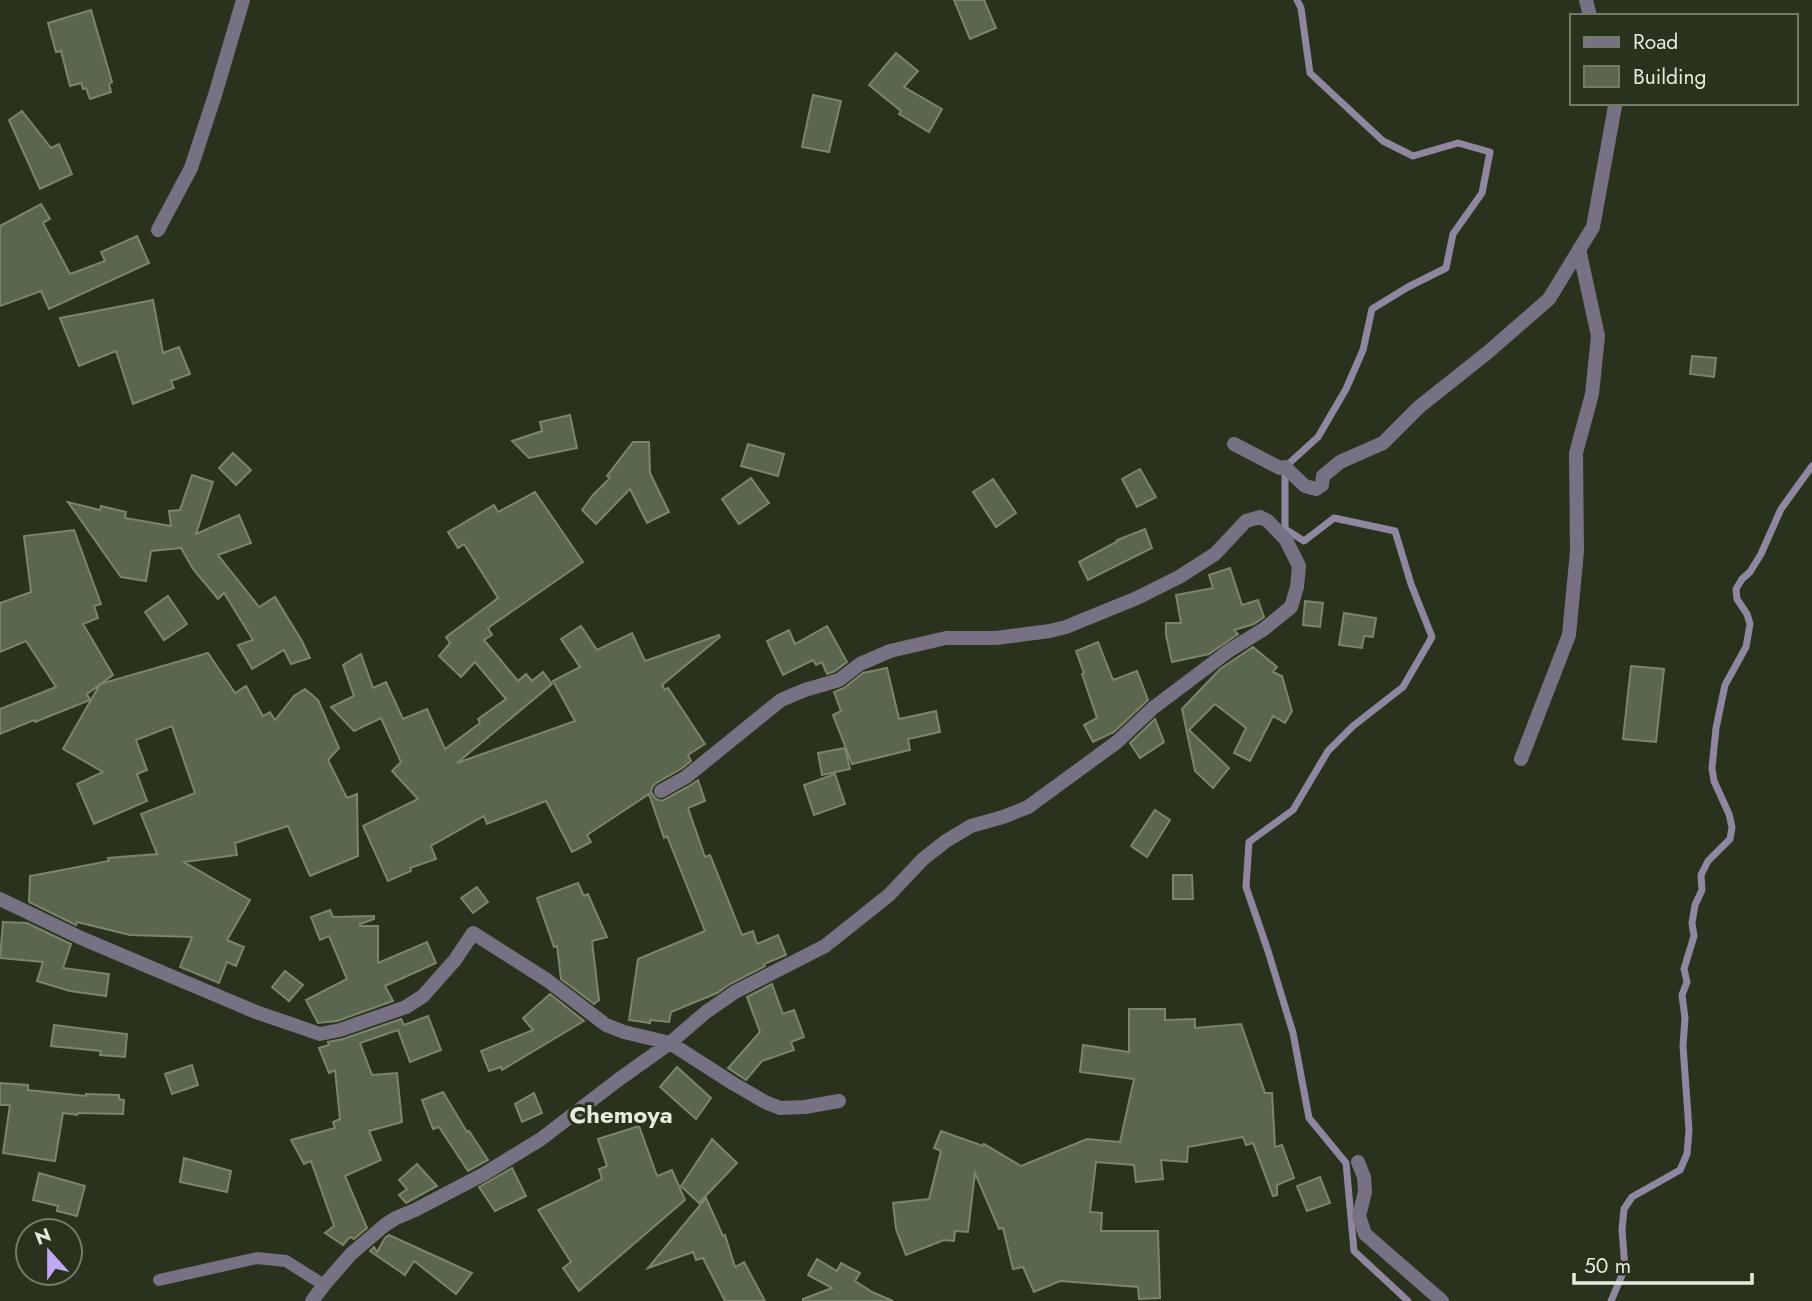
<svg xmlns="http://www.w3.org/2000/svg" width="1812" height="1301" viewBox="0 0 1812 1301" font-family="Jost,sans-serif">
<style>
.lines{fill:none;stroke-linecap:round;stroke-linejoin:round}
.stream{stroke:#8f87a0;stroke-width:7}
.building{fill:#5b664e;stroke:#7a866c;stroke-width:2}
.service{stroke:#777184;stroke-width:12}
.minor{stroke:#777184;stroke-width:14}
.labels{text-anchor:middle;stroke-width:6;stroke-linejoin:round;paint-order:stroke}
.quarter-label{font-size:24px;font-weight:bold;fill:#e5ebdd;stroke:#28321c}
</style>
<rect width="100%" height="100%" fill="#28321c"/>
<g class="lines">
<!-- stream -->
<path class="stream" d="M1297,0L1301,8L1310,73L1383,141L1413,156L1458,143L1490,152L1482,193L1453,234L1446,268L1408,287L1372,309L1363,350L1346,389L1318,437L1285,467V529L1304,541L1334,518L1395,531L1411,584L1432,637L1403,687L1353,726L1328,751L1293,810L1249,842L1246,887L1268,951L1293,1033L1309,1118L1346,1163L1354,1251L1408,1301
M1611,1301L1625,1268L1622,1230L1624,1209L1632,1197L1680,1170L1687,1154L1689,1130L1683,1046L1685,1018L1682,995L1687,982L1684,969L1694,936L1692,923L1695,905L1702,890L1701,875L1708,861L1730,839L1732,827L1729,814L1714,781L1712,768L1716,728L1725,685L1746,647L1750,624L1747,614L1737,599L1736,589L1742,579L1750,572L1761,554L1781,509L1812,466"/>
</g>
<!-- building -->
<path class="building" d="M954,0H984L996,28L970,39Z
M91,10L112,82L109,84L111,92L90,99L86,88L83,89L81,83L70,86L61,51L56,52L48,23Z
M896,53L918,71L904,87L942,109L929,132L899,114L901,111L869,85Z
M813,95L841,101L829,152L802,147Z
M22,111L51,148L59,144L72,174L40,189L9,120Z
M41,204L50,219L43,223L70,274L105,261L101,252L137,236L149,263L49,309L41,291L0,306V226Z
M153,300L163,353L179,347L190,374L171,381L174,388L133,404L116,351L79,366L60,318Z
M1692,356L1716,358L1714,377L1690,374Z
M570,415L577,448L529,458L512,441L542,431L540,422Z
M633,442H649L650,473L669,512L647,523L630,489L596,524L582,510L593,495L610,478L607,476Z
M748,444L784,454L778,476L741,466Z
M233,453L251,470L236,485L219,468Z
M1140,469L1156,497L1137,507L1122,479Z
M192,475L213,482L196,534L239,515L251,543L218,555L259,607L275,597L302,641L310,658L291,664L284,650L252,669L238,645L253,640L224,593L218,599L193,569L181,548L151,551L146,581L121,577L68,502L100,510L101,506L126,512L125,518L171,526L169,511L180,510Z
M751,478L769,503L739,524L722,499Z
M993,479L1016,513L996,527L973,492Z
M535,492L583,562L488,628L492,635L484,640L518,681L526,674L532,681L543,672L552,684L457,763L575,721L553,681L580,667L561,639L581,626L597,650L632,633L645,661L719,635L720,637L662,685L665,690L668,688L705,744L688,755L691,761L681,769L656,783L652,787L651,792L656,799L662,801L691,785L698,780L705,801L688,808L705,857L710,855L742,935L753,931L757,944L778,935L786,955L764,964L765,966L730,984L717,993L671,1012L669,1022L650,1020V1023L629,1020L638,959L705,931L667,836L664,838L649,794L587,835L591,842L572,852L546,801L487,824L484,816L431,846L436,859L410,868L411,871L388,881L363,826L418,799L392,771L401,762L381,718L354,731L331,707L354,696L343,665L361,654L373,688L386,682L403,719L427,709L445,749L480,723L478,719L506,699L475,662L461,677L439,656L450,643L446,637L498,598L464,544L458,548L448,532L494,505L498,512Z
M1145,529L1152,548L1088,580L1079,562L1118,541L1117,540Z
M74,530L101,604L94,606L98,618L83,624L113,675L87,694L90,700L35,722L34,720L0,734V709L56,687L26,641L0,652V603L31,592L24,536Z
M1230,568L1242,605L1258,600L1264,617L1254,624L1234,630L1238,634L1209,654L1172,662L1166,635V623H1181L1176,595L1213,588L1209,575Z
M168,596L187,624L164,640L145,612Z
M1305,601L1323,603L1320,627L1303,625Z
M1344,613L1376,618L1373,637L1364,636L1362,648L1339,645Z
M827,626L847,662L835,671L827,674L822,662L816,665L813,660L783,675L767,641L789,630L795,644Z
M1098,642L1113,680L1137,671L1148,700L1114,732L1093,742L1084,725L1097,718L1082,674L1084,673L1076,651Z
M1253,647L1277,667L1273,672L1282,676L1292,711L1285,723L1273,716L1250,761L1234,753L1246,728L1215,704L1189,730L1229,768L1213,788L1195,771L1182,709L1220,669Z
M208,653L235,693L246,686L263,716L270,712L275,720L294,696L305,689L318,700L339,748L328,760L347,798L357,794L358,856L310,876L288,826L235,843L237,855L184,862L250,900L227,940L244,947L236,966L227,962L219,983L180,967L192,937L130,935L77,922L76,925L29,902L30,876L109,861L108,858L157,854L141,814L195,793L172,726L136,740L147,770L137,774L147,801L94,824L77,784L103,772L63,749L100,684Z
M1631,666L1664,669L1656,742L1623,739Z
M887,668L899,719L936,711L940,732L908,739L910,750L852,764L833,715L841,711L834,692L844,688L863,673Z
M1155,719L1164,742L1140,758L1130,743Z
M845,748L850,769L822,775L818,753Z
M835,774L845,804L814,815L804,785Z
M1155,810L1170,820L1147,857L1131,846Z
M1173,875H1192L1193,899H1173Z
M578,883L584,896L588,894L607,937L592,941L599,1000L594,1004L561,979L557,946L554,947L537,898Z
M477,887L488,902L473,913L461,898Z
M330,910L333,917L374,916V919L360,924V926H378V963L427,942L436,963L385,986L393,1001L337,1021L318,1023L306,1000L347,979L329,936L320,940L311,917Z
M3,922L27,923L71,944L63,968L109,974L106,996L70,991L37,981L43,962L0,958Z
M285,971L303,985L289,1001L272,987Z
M772,984L783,1014L794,1010L804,1037L791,1042L794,1050L762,1061L746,1080L728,1068L760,1032L747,997Z
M550,994L584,1021L502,1070L501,1067L489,1071L481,1051L533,1030L523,1018Z
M1129,1009H1165V1020L1195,1019V1028L1241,1024L1265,1093H1272L1275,1147L1282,1145L1294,1178L1277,1185V1195L1273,1196L1253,1143L1246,1145L1243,1137L1188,1147L1187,1162L1161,1160L1163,1179L1136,1182L1134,1165L1096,1162L1090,1212L1102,1213L1101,1231H1158L1160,1298L1139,1299L1138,1287L1060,1281L1034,1292L1023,1267L1013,1269L1003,1228L999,1229L975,1173L968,1232L955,1231L954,1241L944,1240L906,1255L896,1229L893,1203L929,1199L941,1151L934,1148L941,1131L983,1146L984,1144L1021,1166L1087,1139L1120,1142L1134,1079L1080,1072L1083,1045L1129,1052Z
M428,1016L441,1050L410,1062L398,1030L360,1043L372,1075L397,1073L402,1122L369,1131L381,1160L345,1176L367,1228L354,1239L350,1237L343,1245L325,1233L334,1226L311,1161L304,1164L291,1140L335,1128L333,1122L340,1119L335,1070L329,1073L319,1048L329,1045L328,1042L343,1039L401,1019L404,1025Z
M54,1025L127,1034L125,1057L100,1055L101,1051L51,1046Z
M192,1065L198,1085L172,1094L165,1074Z
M677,1067L711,1098L696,1119L660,1087Z
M0,1083L28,1085V1090L86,1096V1094L119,1095V1099L124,1100L123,1114L78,1113L77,1115L63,1113L55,1161L3,1153L10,1105H0Z
M443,1092L467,1132L469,1131L488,1160L468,1171L439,1127L433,1129L422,1100Z
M534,1093L542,1113L522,1122L515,1104Z
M639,1126L657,1176L672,1170L685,1200L579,1291L563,1268L571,1262L538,1210L602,1179L599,1169L607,1166L598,1139Z
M712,1139L737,1163L699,1203L681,1186Z
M184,1158L231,1171L227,1192L180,1182Z
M417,1164L437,1186L406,1203L399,1195L407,1189L399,1180Z
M512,1168L526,1196L495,1211L479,1187Z
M39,1173L85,1186L77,1216L57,1211L58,1206L33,1200Z
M1320,1177L1330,1203L1307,1211L1297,1186Z
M706,1198L723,1236L725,1235L735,1267L744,1262L765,1301H725L703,1258L696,1260L693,1252L648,1268Z
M389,1235L446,1261L472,1273L456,1294L414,1261L405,1275L370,1251L374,1247L377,1252L385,1238Z
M817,1259L837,1271L841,1263L860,1273L855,1281L872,1292L893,1301H803V1299L832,1288L808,1275Z"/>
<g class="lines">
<!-- service -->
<path class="service" d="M159,1280L257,1258L286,1261L324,1285"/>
<!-- minor -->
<path class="minor" d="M1586,0L1590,16
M158,230L191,168L215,95L243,0
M1234,444L1280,468L1285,467L1305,486L1316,489L1322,485L1323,476L1340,462L1383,443L1419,407L1487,353L1549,299L1593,227L1615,106L1614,103
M1521,759L1569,635L1577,551L1576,453L1592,394L1598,336L1579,249
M0,899L81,938L256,1012L320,1034L340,1030L406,1007L423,996L455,960L473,933L547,980L606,1025L624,1032L670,1043L734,1084L765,1102L780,1108L805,1107L839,1101
M1358,1162L1364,1177L1365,1192L1359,1216L1365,1234L1442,1301
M312,1301L324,1285L351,1254L385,1225L396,1218L415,1210L484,1174L541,1139L618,1080L670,1043L706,1012L735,992L825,946L889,895L923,859L946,841L971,826L1003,817L1028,807L1117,742L1153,708L1230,650L1264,629L1291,607L1297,587L1299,566L1286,540L1268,521L1260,517L1246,521L1215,554L1179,577L1137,598L1066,627L1050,631L996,638H946L890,651L860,664L839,680L805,690L781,700L686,777L661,791"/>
</g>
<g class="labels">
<!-- quarter labels -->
<g class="quarter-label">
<text x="621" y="1123">Chemoya</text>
</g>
</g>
<!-- legend -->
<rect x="1570" y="14" width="228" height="91" fill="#28321c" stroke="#747c69" stroke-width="2"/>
<rect x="1584" y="37" width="35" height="10" fill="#777184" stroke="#747c69" stroke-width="2"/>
<text x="1633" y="49" font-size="21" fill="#e5ebdd">Road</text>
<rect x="1584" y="66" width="35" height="21" fill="#5b664e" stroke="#747c69" stroke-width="2"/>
<text x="1633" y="84" font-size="21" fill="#e5ebdd">Building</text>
<!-- north arrow -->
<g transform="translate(49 1252) rotate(339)"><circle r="33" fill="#28321c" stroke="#747c69" stroke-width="2"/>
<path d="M0-5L12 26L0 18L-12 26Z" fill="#c1a8f3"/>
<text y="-10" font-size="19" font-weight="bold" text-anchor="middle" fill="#e5ebdd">N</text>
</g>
<!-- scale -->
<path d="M1574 1273v10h178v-10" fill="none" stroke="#e5ebdd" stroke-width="3.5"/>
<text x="1584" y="1273" font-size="21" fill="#e5ebdd" stroke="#28321c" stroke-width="5" paint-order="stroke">50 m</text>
</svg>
